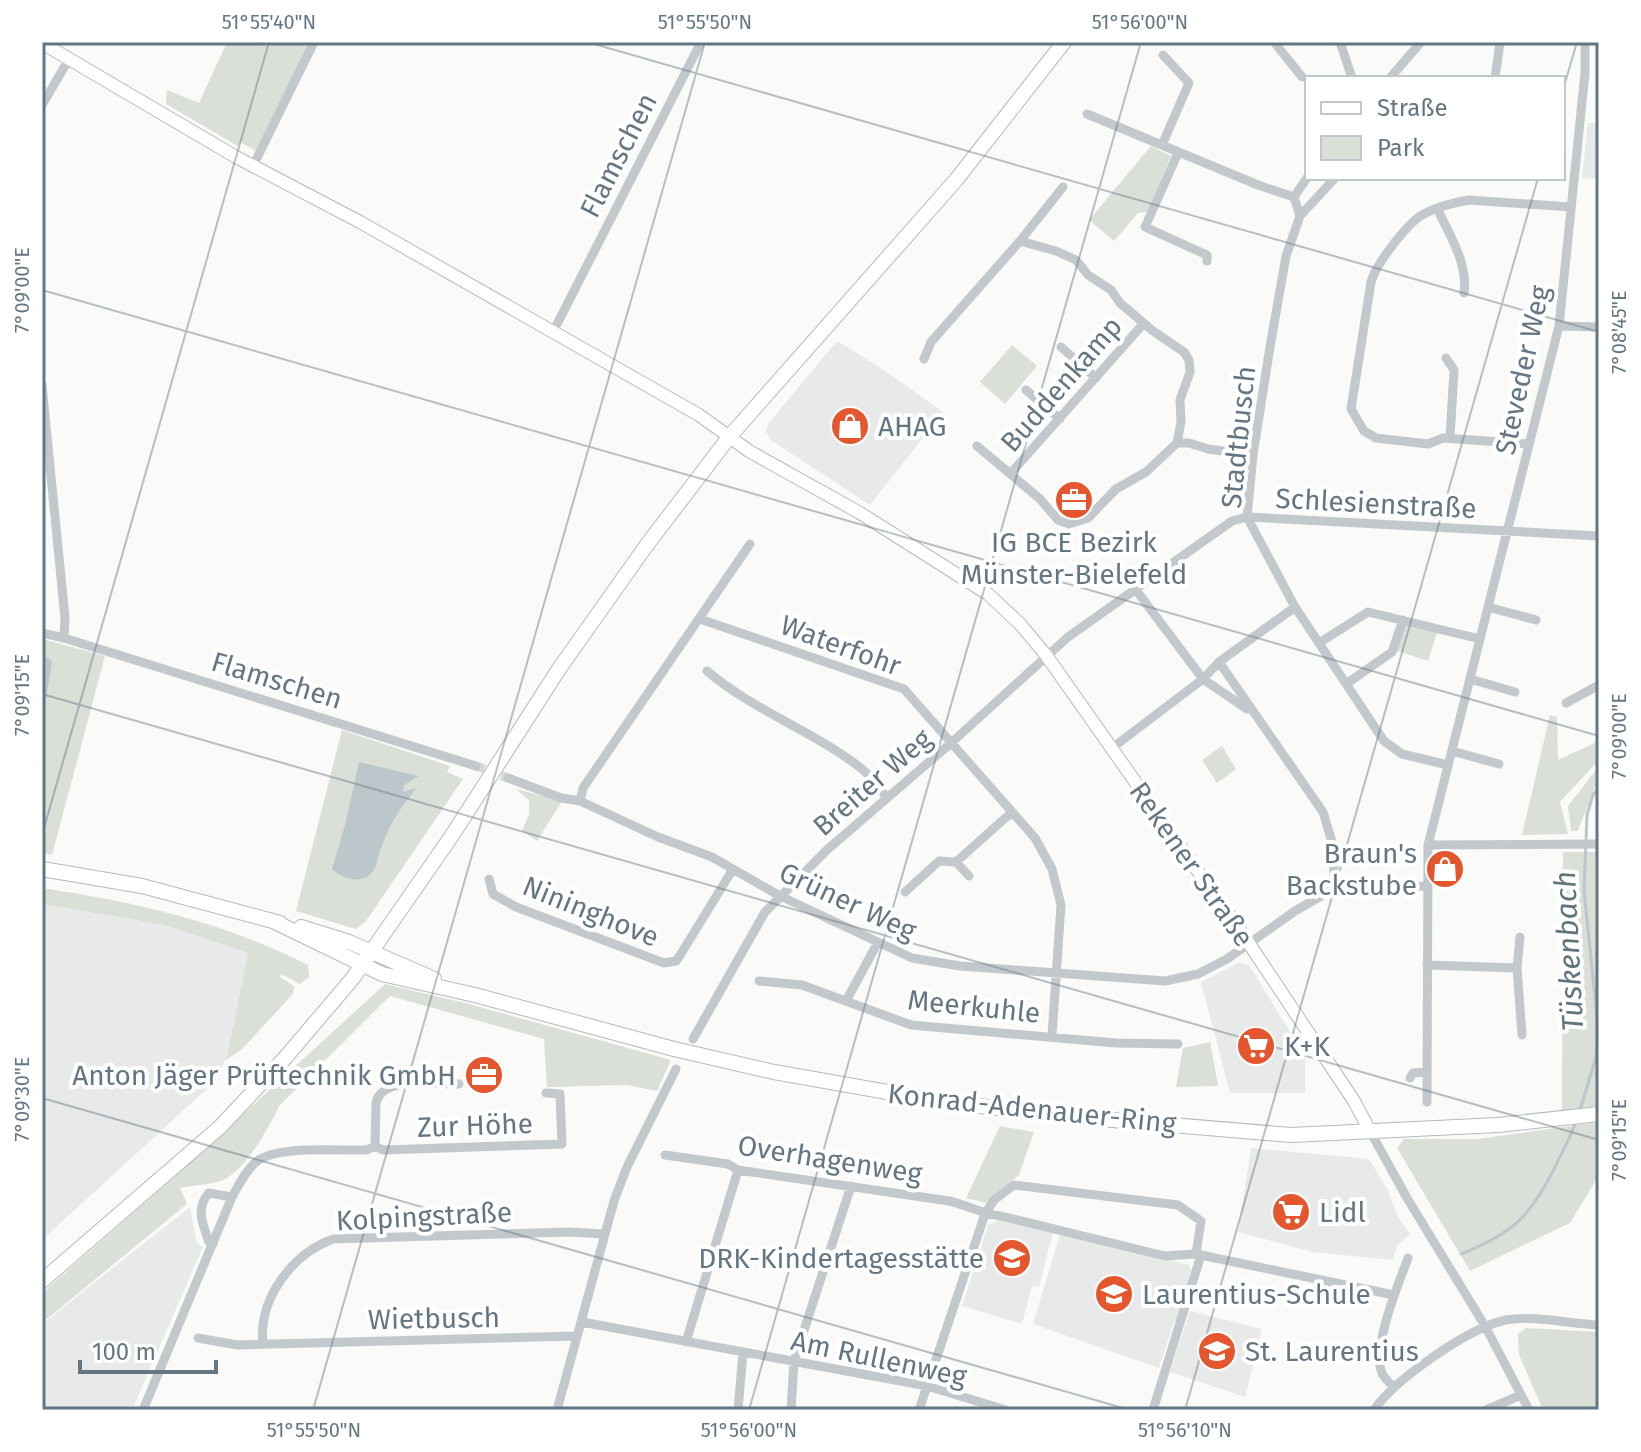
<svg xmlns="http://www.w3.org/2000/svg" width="1641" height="1452" viewBox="0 0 1641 1452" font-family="'Fira Sans',sans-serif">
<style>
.built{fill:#e8e9e9}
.green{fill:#dadfd7}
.water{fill:#bbc7cb}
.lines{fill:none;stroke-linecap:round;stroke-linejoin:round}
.stream{stroke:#bbc7cb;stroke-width:3}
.street-tunnel{stroke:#d5d9db;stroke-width:9;stroke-dasharray:9 4.5;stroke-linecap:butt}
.secondary-casing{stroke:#b3babf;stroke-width:14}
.primary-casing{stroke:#b5babe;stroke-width:16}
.street{stroke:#c3c8cc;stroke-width:9}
.secondary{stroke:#fff;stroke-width:12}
.primary{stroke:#fff;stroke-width:14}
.ticks{fill:none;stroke:#657683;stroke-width:2;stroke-opacity:0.45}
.labels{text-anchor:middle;stroke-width:8;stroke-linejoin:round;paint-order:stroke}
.street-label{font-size:28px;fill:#657683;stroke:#fff}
.poi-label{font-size:28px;fill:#657683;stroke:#fff;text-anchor:start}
.water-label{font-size:30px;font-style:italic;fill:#60757c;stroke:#fff}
.neatline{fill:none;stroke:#657683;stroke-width:3}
.ticks-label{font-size:20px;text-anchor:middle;fill:#657683}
</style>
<rect width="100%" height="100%" fill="#fafaf8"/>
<!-- built -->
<path class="built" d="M1588,123H1599V179L1582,178Z
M837,341L875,364L943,412L870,505L772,441L766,432L768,424Z
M42,904L164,925L248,953L226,1059L211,1085L42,1240Z
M1238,963L1249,965L1305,1056V1093H1230L1201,982Z
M1251,1148L1369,1159L1388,1190L1397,1215L1410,1234L1397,1246L1393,1260L1313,1252L1238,1232Z
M190,1207L197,1243L203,1247L132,1410H42V1324Z
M1000,1219L1053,1232L1039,1287L1032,1286L1022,1324L962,1306L988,1225Z
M1061,1231L1189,1265L1191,1270L1179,1319L1174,1322L1159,1368L1033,1324Z
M1190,1311L1262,1329L1245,1397L1170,1372Z"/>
<!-- green -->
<path class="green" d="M227,42H309L256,151L240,142L238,146L166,104L167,90L199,103Z
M1151,146L1171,156L1147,212L1138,213L1114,241L1089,220Z
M1012,345L1037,366L1005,404L980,382Z
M1404,625L1437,633L1428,661L1397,651Z
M42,639L105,656L52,855L42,853Z
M1550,715L1557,717L1558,760L1599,741V760L1560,802L1568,834L1522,835Z
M342,730L450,766L447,772L463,779L366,921L356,929L296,911Z
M1222,746L1236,769L1217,783L1202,760Z
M1599,766C1599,785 1585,811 1578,831H1571L1568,806Z
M516,789L562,801L537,841L522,831L529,814V800Z
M1563,852H1599V1106L1562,1110Z
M42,888C136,902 223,922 308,965L309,977L300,984L281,974L280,977L294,986L293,994L242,1049L226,1060L248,953L164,925L42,904Z
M385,984L469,1004L671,1060L657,1091L628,1085L547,1087L544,1039L390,996L279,1106C271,1125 243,1173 223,1180C210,1185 193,1185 180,1188L187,1204L42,1323V1293L172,1179Z
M1210,1042L1218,1086L1176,1087L1183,1048Z
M1599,1122V1175L1570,1223L1470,1271L1397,1148L1404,1139H1478Z
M1000,1126L1034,1132L1019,1175L986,1203L966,1198Z
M1526,1328L1599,1332V1410H1543L1519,1355L1518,1334Z"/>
<!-- water -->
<path class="water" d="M42,654L52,661L42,726Z
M359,762L419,776L404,785L403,792L416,788C413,794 409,797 405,803C395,815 386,834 381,848C377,858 377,871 367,877C356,883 339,877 332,869L345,825Z"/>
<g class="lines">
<!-- stream -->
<path class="stream" d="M1580,1110L1596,1057L1597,1040V1018L1584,890L1587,815L1593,795L1599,788
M1461,1254C1512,1234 1531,1216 1555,1167C1562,1152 1571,1137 1576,1121"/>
<!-- street-tunnel -->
<path class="street-tunnel" d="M476,766L508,778"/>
<!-- secondary casing -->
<g class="secondary-casing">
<path id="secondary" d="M42,43L236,157L360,222L699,415L749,451L860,513L988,594L1020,624L1046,655L1250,945L1354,1101L1370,1131"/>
</g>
<!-- primary casing -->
<g class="primary-casing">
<path id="primary" d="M42,869L142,886L280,923
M273,921L382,974L475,995L674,1049L774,1072L944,1102L1065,1116L1291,1135L1498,1125L1599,1114
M301,927L349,942L434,979
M42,1281L220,1127L285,1058L353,978L453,834L559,669L646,546L730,436L956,180L1064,42"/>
</g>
<!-- street -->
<path class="street" d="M1274,42L1302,77
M1340,42L1352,78
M1390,78L1421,42
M1495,78L1500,42
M42,105L69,59
M1087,114L1258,185L1294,197
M1162,145L1189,83L1163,55
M1178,153L1145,227L1207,255V261
M253,166L314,42
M1294,197L1300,216L1286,256L1270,347L1253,455L1247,517L1295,607L1384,741L1402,754L1448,765
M1294,197L1307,178
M1438,210C1450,236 1468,263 1464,293
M1300,216L1335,178
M1020,241L1063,187
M1559,326L1599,327
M553,332L701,42
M1061,347L1096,378
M1446,358L1454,370L1450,438
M924,359L931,342L1020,241L1056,251L1076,260L1088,275L1111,290L1120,303L1153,331L1184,352L1189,360L1190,372L1180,400L1181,422L1177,443H1189L1208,449L1253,455
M42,385L65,618L64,638L42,633
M1026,390L1060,419
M1529,444L1443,438L1428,444L1376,438L1364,431L1351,409L1371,282C1376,264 1401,233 1415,220C1428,209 1452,203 1469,200L1571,207
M977,446L1040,499L1058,520L1069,524L1088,518L1116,489L1146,472L1177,443
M1010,474L1144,323
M1136,590L1203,679L1247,709
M1488,607L1536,620
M700,619L904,689L1035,838L1052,869L1061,905L1052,1036
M64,638L476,766
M1319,643L1368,612L1480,639
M1219,662L1323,812L1332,842L1335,888
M707,671C754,711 814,731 862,769C871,776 879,788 886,797
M1470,679L1515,692
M1346,684L1392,652L1403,620
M1566,703L1599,685
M1112,748L1203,679L1219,662L1295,607
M1452,751L1499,764
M508,778L561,798L580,801L658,837L712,857L780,896L912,958L960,966L1165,981L1198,974L1227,959L1295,911L1335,888L1427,886
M580,801L583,788L750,544
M1428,845L1599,844
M956,862L969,876
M489,879L493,894L516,907L664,963L676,961L679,957L733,869
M905,892L939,861L956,862L1012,812
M1427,965L1517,968L1520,937
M1517,968L1522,1035
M759,981L802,985L911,1025L1116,1043L1178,1044
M846,1001L877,944
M693,1039L765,912L828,849L951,743L1068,637L1232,521L1247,517L1599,536
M1410,1078L1413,1073L1427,1072
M1427,1102L1428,845L1559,326L1585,73V42
M1370,1131L1407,1198L1485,1326L1529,1410
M375,1146L376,1103C382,1075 436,1084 459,1084
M665,1155L728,1164L738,1170L949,1201C967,1205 983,1214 1001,1216L1165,1256L1196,1254L1394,1295
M213,1244L209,1242C203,1225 195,1208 209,1193L232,1197
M582,1322L927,1386L1006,1410
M198,1338L237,1345L576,1336
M686,1342L738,1170
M263,1344C258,1299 292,1254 333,1239L570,1232L604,1234
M1394,1388C1390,1383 1384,1378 1382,1373C1371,1349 1399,1283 1408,1258
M143,1410L232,1197C239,1185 245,1171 256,1162C277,1145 339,1151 367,1150L375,1146L383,1150L562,1144L560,1094L546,1093
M557,1410L614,1201L627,1167L676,1069
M738,1410L743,1352
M791,1410L794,1361L851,1186
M919,1410L985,1214L994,1200L1014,1185L1178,1205L1201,1221L1196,1254
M1153,1410L1201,1255
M1374,1410C1395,1379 1470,1327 1506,1320C1533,1315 1571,1324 1599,1325
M1486,1410L1521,1395"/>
<!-- secondary -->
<use href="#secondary" class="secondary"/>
<!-- primary -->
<use href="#primary" class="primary"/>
</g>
<!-- ticks -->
<path class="ticks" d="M587,42L1599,332M1563,90L1577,42M42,290L1599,736M42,694L1599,1140M42,835L269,42M42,1098L1130,1410M313,1410L705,42M749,1410L1141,42M1185,1410L1538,178"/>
<!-- icons -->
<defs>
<g id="shop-disc" transform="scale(2)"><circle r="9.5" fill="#e4572e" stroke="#fff"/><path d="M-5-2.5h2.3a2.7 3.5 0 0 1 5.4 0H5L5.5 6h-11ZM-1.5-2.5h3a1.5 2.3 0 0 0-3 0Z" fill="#fff"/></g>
<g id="office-disc" transform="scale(2)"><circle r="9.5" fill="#e4572e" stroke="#fff"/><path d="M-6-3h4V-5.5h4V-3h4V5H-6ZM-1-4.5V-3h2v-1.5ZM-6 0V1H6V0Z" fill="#fff"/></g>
<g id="supermarket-disc" transform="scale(2)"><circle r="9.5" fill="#e4572e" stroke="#fff"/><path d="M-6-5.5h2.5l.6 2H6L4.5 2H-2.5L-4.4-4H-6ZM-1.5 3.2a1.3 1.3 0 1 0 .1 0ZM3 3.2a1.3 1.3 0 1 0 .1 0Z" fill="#fff"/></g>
<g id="school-disc" transform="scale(2)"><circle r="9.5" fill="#e4572e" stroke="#fff"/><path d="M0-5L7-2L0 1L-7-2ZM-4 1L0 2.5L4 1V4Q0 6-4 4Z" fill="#fff"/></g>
</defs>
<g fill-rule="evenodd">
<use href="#shop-disc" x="850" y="426"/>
<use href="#office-disc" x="1074" y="500"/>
<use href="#shop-disc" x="1445" y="869"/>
<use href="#supermarket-disc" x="1256" y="1046"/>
<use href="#office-disc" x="484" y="1075"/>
<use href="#supermarket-disc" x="1291" y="1212"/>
<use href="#school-disc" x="1012" y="1258"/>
<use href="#school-disc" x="1114" y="1294"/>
<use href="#school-disc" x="1217" y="1351"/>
</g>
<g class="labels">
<!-- street labels -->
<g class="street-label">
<text transform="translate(618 155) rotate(-63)" y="10">Flamschen</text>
<text transform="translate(1522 370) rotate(-78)" y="10">Steveder Weg</text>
<text transform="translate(1061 384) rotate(-49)" y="10">Buddenkamp</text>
<text transform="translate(1238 437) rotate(-84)" y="10">Stadtbusch</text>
<text transform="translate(1376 503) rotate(3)" y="10">Schlesienstraße</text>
<text transform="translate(841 645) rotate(20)" y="10">Waterfohr</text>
<text transform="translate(277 680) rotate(17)" y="10">Flamschen</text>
<text transform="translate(872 782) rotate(-41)" y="10">Breiter Weg</text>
<text transform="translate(1192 864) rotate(55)" y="10">Rekener Straße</text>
<text transform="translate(848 901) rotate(25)" y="10">Grüner Weg</text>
<text transform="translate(591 911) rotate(22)" y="10">Nininghove</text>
<text transform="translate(974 1006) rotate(6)" y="10">Meerkuhle</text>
<text transform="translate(1032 1108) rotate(6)" y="10">Konrad-Adenauer-Ring</text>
<text transform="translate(475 1125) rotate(-2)" y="10">Zur Höhe</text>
<text transform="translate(830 1159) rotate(9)" y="10">Overhagenweg</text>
<text transform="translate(424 1216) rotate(-3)" y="10">Kolpingstraße</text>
<text transform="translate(434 1318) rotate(-1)" y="10">Wietbusch</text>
<text transform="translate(879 1358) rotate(12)" y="10">Am Rullenweg</text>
</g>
<!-- poi labels -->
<g class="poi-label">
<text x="878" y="436">AHAG</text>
<text x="1074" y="552" text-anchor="middle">IG BCE Bezirk<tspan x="1074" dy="32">Münster-Bielefeld</tspan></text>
<text x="1417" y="863" text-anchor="end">Braun's<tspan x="1417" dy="32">Backstube</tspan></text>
<text x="1284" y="1056">K+K</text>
<text x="456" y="1085" text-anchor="end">Anton Jäger Prüftechnik GmbH</text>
<text x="1319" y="1222">Lidl</text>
<text x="984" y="1268" text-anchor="end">DRK-Kindertagesstätte</text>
<text x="1142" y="1304">Laurentius-Schule</text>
<text x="1245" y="1361">St. Laurentius</text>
</g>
<!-- water labels -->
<g class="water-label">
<text transform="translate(1569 951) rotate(-93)" y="10">Tüskenbach</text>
</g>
</g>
<!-- border -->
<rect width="1641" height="1452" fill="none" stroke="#ffffff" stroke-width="88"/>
<!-- legend -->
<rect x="1305" y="76" width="260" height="104" fill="#ffffff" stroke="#c1c8cd" stroke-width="2"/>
<rect x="1321" y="102" width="40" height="12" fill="#ffffff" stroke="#c1c8cd" stroke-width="2"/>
<text x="1377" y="116" font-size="24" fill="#657683">Straße</text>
<rect x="1321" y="136" width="40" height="24" fill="#dadfd7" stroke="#c1c8cd" stroke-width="2"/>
<text x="1377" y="156" font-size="24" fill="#657683">Park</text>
<!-- scale -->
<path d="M80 1360v12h136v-12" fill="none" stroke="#657683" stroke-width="4"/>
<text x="92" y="1360" font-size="24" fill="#657683" stroke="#ffffff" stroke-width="6" paint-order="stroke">100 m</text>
<rect x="44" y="44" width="1553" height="1364" class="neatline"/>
<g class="ticks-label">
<text x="269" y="29">51°55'40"N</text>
<text x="705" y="29">51°55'50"N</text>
<text x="1140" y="29">51°56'00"N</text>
<text transform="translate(22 290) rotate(-90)" y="7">7°09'00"E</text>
<text transform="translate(1619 332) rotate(-90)" y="7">7°08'45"E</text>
<text transform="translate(22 695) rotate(-90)" y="7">7°09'15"E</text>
<text transform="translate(1619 736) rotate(-90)" y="7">7°09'00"E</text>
<text transform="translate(22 1099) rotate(-90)" y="7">7°09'30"E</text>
<text transform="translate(1619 1140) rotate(-90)" y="7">7°09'15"E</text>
<text x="314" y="1437">51°55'50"N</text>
<text x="749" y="1437">51°56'00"N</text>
<text x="1185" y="1437">51°56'10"N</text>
</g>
</svg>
